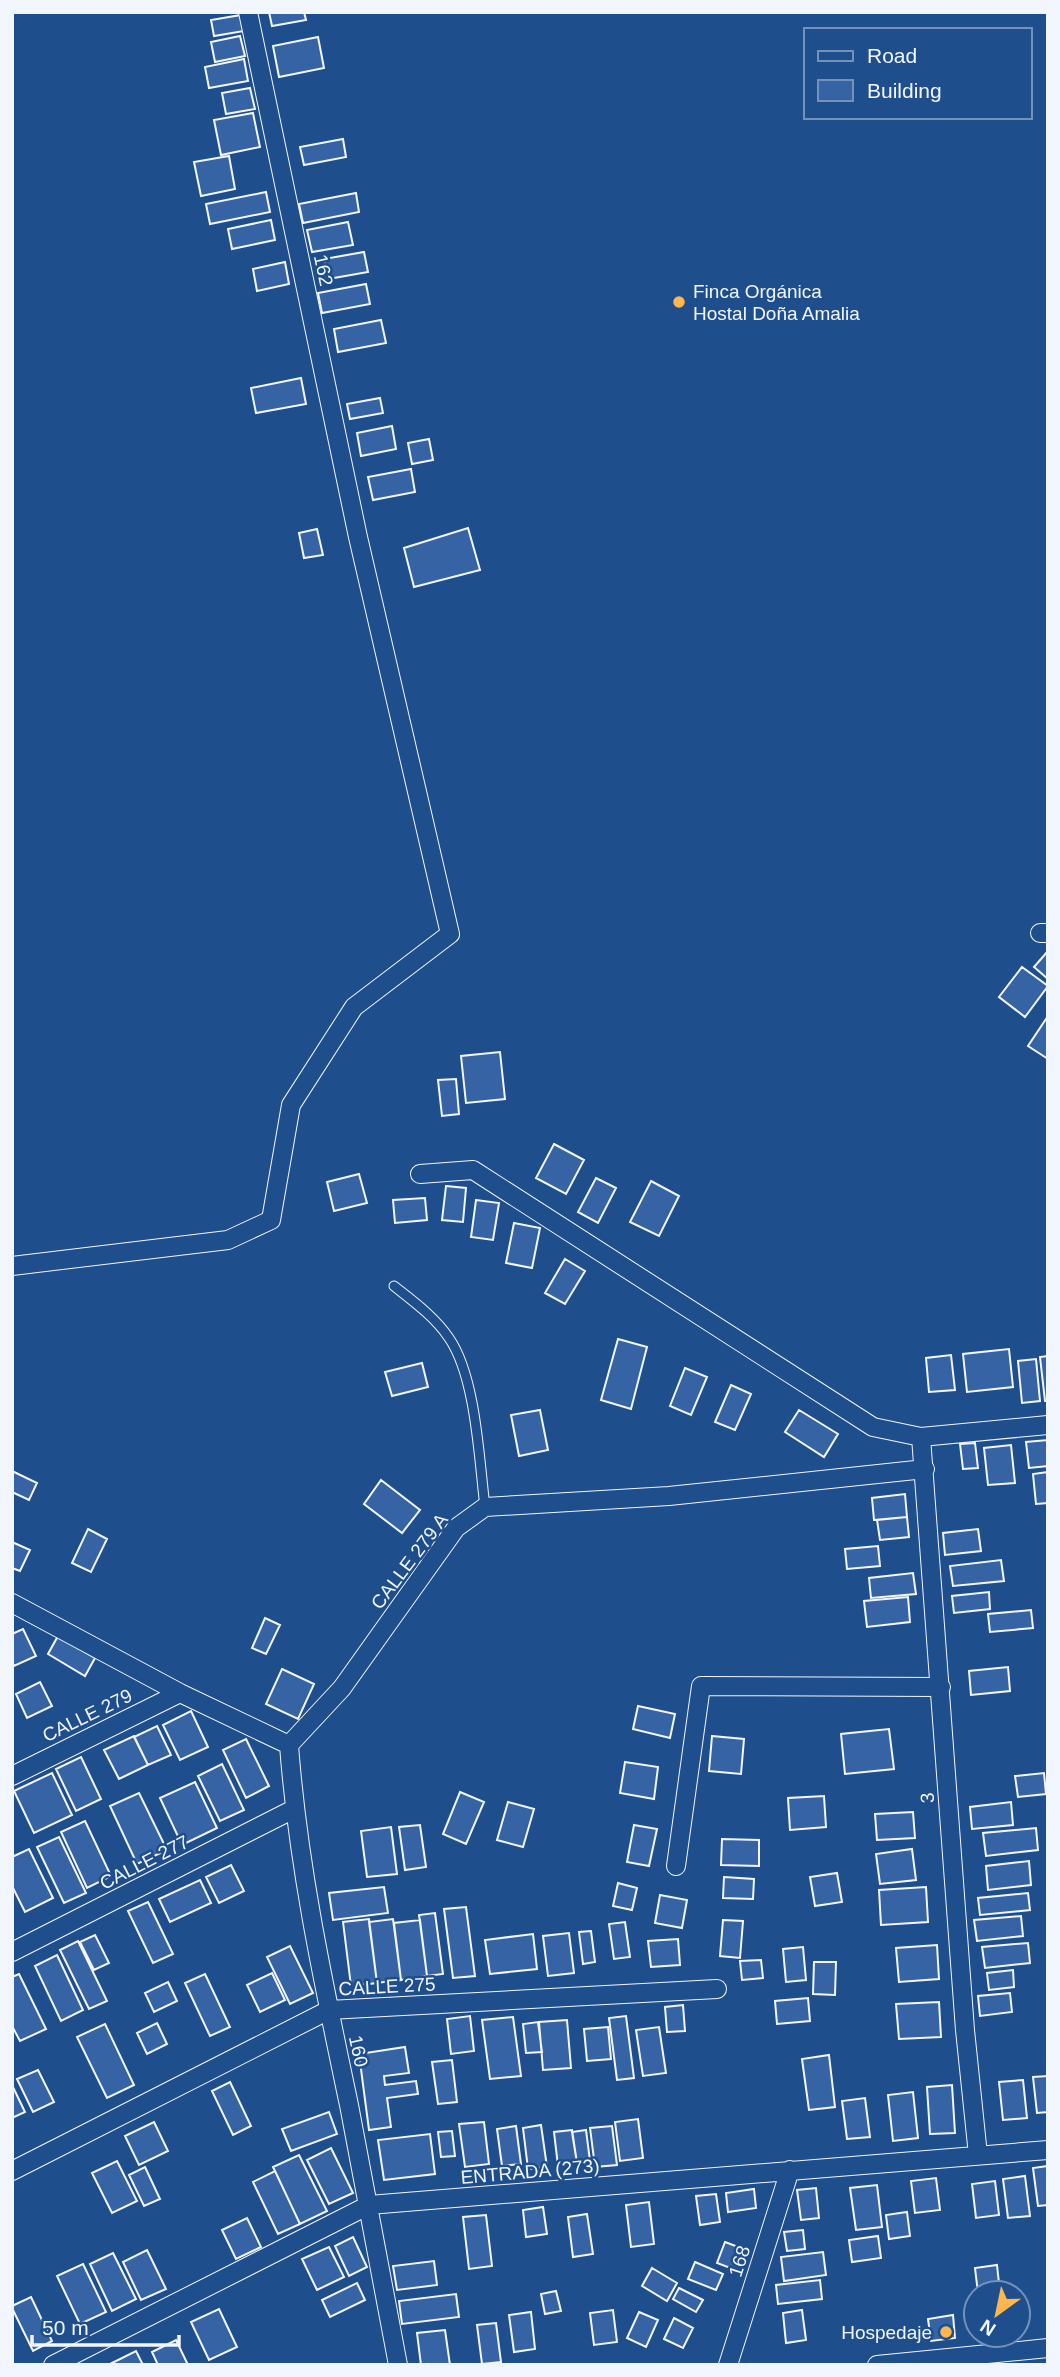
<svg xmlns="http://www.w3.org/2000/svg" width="1060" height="2377" viewBox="0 0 1060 2377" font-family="Helvetica,sans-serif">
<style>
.building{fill:#3563a3;stroke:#f2f6ff;stroke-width:2}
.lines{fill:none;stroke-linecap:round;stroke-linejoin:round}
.lane-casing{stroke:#f2f6ff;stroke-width:11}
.street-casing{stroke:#f2f6ff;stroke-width:20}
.lane{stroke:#1f4e8c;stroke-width:9}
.street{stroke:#1f4e8c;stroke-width:18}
.poi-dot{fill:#ffb74d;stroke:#1f4e8c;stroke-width:2.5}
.labels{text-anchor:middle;stroke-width:5;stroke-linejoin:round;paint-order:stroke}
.street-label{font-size:19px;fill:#f2f6ff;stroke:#1f4e8c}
.poi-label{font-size:19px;fill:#f2f6ff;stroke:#1f4e8c;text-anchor:start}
</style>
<rect width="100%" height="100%" fill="#1f4e8c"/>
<!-- building -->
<path class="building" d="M269,12H304L306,20L272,26Z
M241,15L244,31L214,36L211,20Z
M240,36L245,56L215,62L211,42Z
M318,37L324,68L279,77L273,46Z
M244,59L248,81L209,88L205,67Z
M250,88L255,109L226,114L222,93Z
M253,113L260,147L221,155L214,120Z
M343,139L346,157L304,165L300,147Z
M229,156L235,189L201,196L194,162Z
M266,192L270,212L210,224L206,204Z
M356,193L359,212L303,223L299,204Z
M271,220L275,240L232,249L228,229Z
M348,222L353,245L312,252L307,230Z
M364,252L368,272L328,279L324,259Z
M285,262L289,284L257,291L253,269Z
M366,284L370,304L322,313L318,293Z
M381,320L386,343L338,352L334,329Z
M301,378L306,404L256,413L251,388Z
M380,398L383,413L350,419L347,404Z
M392,426L396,449L361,456L357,433Z
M429,439L433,460L412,464L408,443Z
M411,469L415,492L373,500L368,477Z
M468,528L480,570L414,587L404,548Z
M317,529L323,555L304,558L299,533Z
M1048,951V979L1034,967Z
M1022,967L1048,986L1025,1017L999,997Z
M1048,1016V1059L1028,1046Z
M500,1052L505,1099L466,1103L461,1056Z
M456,1079L459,1114L442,1116L438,1080Z
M554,1144L584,1160L566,1194L536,1178Z
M359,1174L367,1203L334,1211L327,1182Z
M596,1178L616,1188L598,1223L578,1212Z
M651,1181L679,1196L659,1236L630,1222Z
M446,1186L466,1188L463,1222L442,1220Z
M425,1198L427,1220L395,1223L393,1200Z
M476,1200L499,1203L493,1240L471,1237Z
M514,1223L540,1228L532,1268L506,1263Z
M565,1259L585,1271L565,1304L545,1293Z
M618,1339L647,1347L631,1409L601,1400Z
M1009,1349L1013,1387L967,1392L963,1354Z
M951,1355L955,1390L929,1392L926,1358Z
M1048,1356V1401H1045L1040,1357Z
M1036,1359L1040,1401L1022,1403L1018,1361Z
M422,1363L428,1387L392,1396L385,1372Z
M685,1368L707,1377L691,1415L670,1406Z
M731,1385L751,1394L735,1430L715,1422Z
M540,1410L548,1450L519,1456L511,1415Z
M799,1410L838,1434L824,1457L785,1432Z
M1048,1440V1466L1029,1468L1026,1442Z
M975,1443L978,1468L963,1469L960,1444Z
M1011,1445L1015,1483L988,1485L984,1448Z
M12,1471L37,1483L29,1500L12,1492Z
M1048,1472V1503L1036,1504L1033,1474Z
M381,1480L420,1510L402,1533L364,1504Z
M905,1494L907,1517L874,1520L872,1498Z
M907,1517L909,1537L880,1540L877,1520Z
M88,1529L107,1539L91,1572L72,1563Z
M978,1529L981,1551L945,1555L943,1533Z
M12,1542L30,1550L20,1571L12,1568Z
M878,1546L880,1566L847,1569L845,1549Z
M1001,1560L1004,1581L953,1586L950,1566Z
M913,1573L916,1594L871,1598L869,1578Z
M989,1592L990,1609L954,1613L952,1596Z
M908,1597L910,1622L867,1627L864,1601Z
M1031,1610L1033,1628L990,1632L988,1614Z
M265,1618L280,1625L266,1654L252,1648Z
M23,1629L36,1656L14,1666L12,1661V1634Z
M58,1636L95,1658L85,1676L48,1654Z
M1008,1667L1010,1691L971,1695L969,1671Z
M282,1669L314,1684L298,1719L266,1704Z
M40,1682L52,1706L27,1718L16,1694Z
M638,1706L675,1714L670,1738L633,1729Z
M191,1711L208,1747L180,1760L163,1725Z
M157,1726L171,1755L148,1765L134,1737Z
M889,1729L894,1769L845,1774L841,1734Z
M134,1736L148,1765L119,1779L104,1750Z
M712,1736L744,1739L741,1774L709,1771Z
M246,1739L269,1786L246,1798L223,1750Z
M81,1757L101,1799L76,1811L56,1769Z
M625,1762L658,1767L654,1799L620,1793Z
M222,1764L244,1810L220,1821L198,1776Z
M52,1773L72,1815L34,1833L14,1791Z
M1044,1773L1046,1794L1018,1797L1015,1776Z
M195,1782L217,1828L182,1845L160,1798Z
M460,1792L484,1802L466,1844L443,1834Z
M139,1793L167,1850L137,1864L110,1806Z
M824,1796L826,1827L790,1830L788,1798Z
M508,1802L534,1809L523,1847L497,1840Z
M1011,1802L1013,1825L972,1829L970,1807Z
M913,1812L915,1838L877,1840L875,1814Z
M85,1821L111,1876L87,1888L61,1832Z
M420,1825L426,1867L405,1870L399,1827Z
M634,1825L657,1829L649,1866L627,1862Z
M391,1827L397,1874L367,1877L361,1831Z
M1036,1828L1038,1850L986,1856L983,1833Z
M59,1837L86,1893L64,1903L37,1847Z
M722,1839L759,1840V1866L721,1865Z
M29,1849L53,1898L25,1912L12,1886V1857Z
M912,1849L916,1880L880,1884L876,1854Z
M1029,1861L1031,1885L988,1890L986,1866Z
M231,1865L244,1891L219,1903L206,1877Z
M837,1873L842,1902L815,1906L810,1877Z
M724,1877L754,1879L753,1899L723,1898Z
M200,1880L211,1903L170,1922L159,1899Z
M618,1883L637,1888L632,1910L613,1906Z
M384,1887L388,1913L333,1920L329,1893Z
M926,1887L928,1922L881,1925L879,1890Z
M1028,1893L1030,1910L980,1915L978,1898Z
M660,1895L687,1900L682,1928L655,1923Z
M148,1902L173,1954L153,1963L128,1911Z
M466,1907L475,1976L453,1978L444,1909Z
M435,1913L443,1974L427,1976L419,1915Z
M1021,1916L1023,1936L977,1941L974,1920Z
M369,1919L377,1983L351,1986L343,1922Z
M393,1919L401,1980L377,1983L369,1922Z
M420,1920L427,1976L401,1980L394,1923Z
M723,1920L743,1921L740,1958L720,1956Z
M625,1922L630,1957L614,1959L609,1924Z
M591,1931L595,1962L583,1964L579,1932Z
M569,1933L574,1973L548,1976L543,1936Z
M533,1934L537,1969L490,1974L485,1940Z
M95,1935L109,1963L94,1970L80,1942Z
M678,1939L680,1965L651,1967L648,1941Z
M78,1941L107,2001L89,2009L60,1950Z
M1028,1943L1030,1963L985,1968L982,1947Z
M937,1945L939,1979L899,1982L896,1948Z
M290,1946L313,1993L290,2004L267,1957Z
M803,1947L806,1980L786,1982L783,1949Z
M57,1955L83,2010L61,2021L35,1966Z
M761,1960L763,1978L742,1980L740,1961Z
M814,1962H836L835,1995L813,1994Z
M1013,1970L1014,1987L989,1990L987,1973Z
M272,1973L285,2000L260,2012L247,1985Z
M19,1974L46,2029L20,2041L12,2026V1977Z
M205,1974L230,2027L210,2036L185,1983Z
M168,1982L177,2001L154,2012L145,1993Z
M1010,1993L1012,2012L980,2016L978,1996Z
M808,1998L810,2021L777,2024L775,2001Z
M939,2002L941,2037L899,2039L896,2004Z
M683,2005L685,2031L667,2032L665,2007Z
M470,2016L474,2051L451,2054L447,2019Z
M626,2016L634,2078L617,2080L609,2018Z
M513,2017L521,2076L490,2079L482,2020Z
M567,2020L571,2068L543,2070L539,2022Z
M538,2022L542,2052L526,2053L523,2024Z
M157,2023L167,2044L147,2054L137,2033Z
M105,2024L134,2085L107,2098L77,2037Z
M608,2027L611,2059L587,2061L584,2029Z
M659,2027L666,2073L643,2076L636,2030Z
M405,2047L409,2073L384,2076L385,2085L416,2081L418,2094L387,2098L391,2127L369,2130L359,2054Z
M829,2055L835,2107L809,2110L802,2059Z
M452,2060L457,2102L438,2104L432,2062Z
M38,2070L54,2102L33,2112L17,2079Z
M1048,2076V2112L1037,2113L1033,2077Z
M1023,2080L1027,2118L1003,2120L999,2082Z
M230,2082L251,2126L233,2135L212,2091Z
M12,2085L25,2112L12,2118Z
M952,2085L955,2133L930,2134L927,2087Z
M913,2092L918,2138L893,2141L888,2095Z
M865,2098L870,2137L847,2139L842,2101Z
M329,2112L337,2134L291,2151L282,2129Z
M638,2119L643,2158L620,2161L615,2122Z
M154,2122L168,2151L139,2165L125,2136Z
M484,2122L489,2164L465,2167L459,2124Z
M541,2125L547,2167L528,2169L523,2128Z
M516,2126L521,2164L502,2166L497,2129Z
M612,2126L617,2165L595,2167L590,2128Z
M572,2130L577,2163L558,2166L554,2132Z
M586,2130L590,2161L577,2163L572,2132Z
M452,2131L455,2156L441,2157L438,2132Z
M430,2134L435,2174L384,2180L378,2140Z
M331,2148L353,2193L329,2204L307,2160Z
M299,2155L327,2211L300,2224L273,2167Z
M117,2161L137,2201L112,2213L92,2173Z
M1048,2166V2205L1038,2206L1033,2168Z
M145,2167L160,2199L144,2206L129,2175Z
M275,2171L300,2224L278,2234L253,2182Z
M1025,2176L1030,2216L1008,2218L1003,2179Z
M936,2178L940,2210L915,2213L911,2181Z
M995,2181L999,2215L976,2218L972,2184Z
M877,2185L882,2227L856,2230L850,2188Z
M816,2188L819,2218L801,2220L797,2190Z
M754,2189L756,2208L728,2212L726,2193Z
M716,2194L720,2222L700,2225L696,2196Z
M649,2202L654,2244L631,2247L626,2205Z
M543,2207L547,2234L526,2237L523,2210Z
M907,2212L910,2236L889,2239L886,2215Z
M587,2214L593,2254L573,2257L568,2217Z
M486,2215L492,2266L469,2269L463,2217Z
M247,2218L261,2247L236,2259L222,2230Z
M803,2230L805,2249L787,2251L784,2232Z
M878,2236L881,2258L852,2262L849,2240Z
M353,2237L367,2267L349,2276L335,2246Z
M725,2242L749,2251L741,2272L717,2263Z
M329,2247L344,2277L317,2290L302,2259Z
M147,2250L166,2289L141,2300L123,2262Z
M823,2252L826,2275L784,2281L781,2257Z
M113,2253L136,2299L112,2311L90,2264Z
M434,2261L437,2285L397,2290L393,2266Z
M695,2262L723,2274L716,2290L688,2279Z
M83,2264L106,2312L80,2324L57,2276Z
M997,2265L1000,2293H978L975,2268Z
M652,2268L677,2283L667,2301L642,2286Z
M820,2280L822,2299L778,2304L776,2285Z
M357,2283L365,2300L330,2317L322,2300Z
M679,2288L703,2300L696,2312L673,2299Z
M556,2291L561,2311L545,2314L541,2294Z
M456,2294L459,2317L402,2324L399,2301Z
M31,2297L52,2341L33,2351L12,2308V2306Z
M219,2309L237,2347L209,2360L191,2322Z
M613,2310L617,2342L594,2345L590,2313Z
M802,2310L806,2340L786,2343L783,2313Z
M531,2312L535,2349L514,2352L509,2315Z
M639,2312L658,2320L646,2347L627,2338Z
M953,2315L955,2338L931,2341L928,2319Z
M674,2318L693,2328L683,2348L664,2339Z
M496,2323L501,2362L482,2364L477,2325Z
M445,2330L450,2365H421L417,2333Z
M176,2340L188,2365H158L152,2352Z
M136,2351L143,2365H108Z"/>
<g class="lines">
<!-- lane casing -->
<g class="lane-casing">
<path id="lane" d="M394,1286C413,1301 435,1317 449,1338C476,1377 479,1459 485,1507"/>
</g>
<!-- street casing -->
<g class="street-casing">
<path id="street" d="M1040,933H1048
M420,1174L473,1170L873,1427L921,1437L1048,1425
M12,1266L228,1240L271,1220L291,1105L354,1007L450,934L358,537L248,12
M921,1437L965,2030L978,2155
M12,1603L180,1693L289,1745L342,1688L456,1528L485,1507L669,1496L925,1469
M289,1745C298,1866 324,1986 349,2105C366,2191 382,2278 398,2365
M12,1776L180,1693
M676,1866L701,1686L941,1687
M12,1952L294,1809
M12,2171L329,2010L717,1989
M53,2365L369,2205L1048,2150
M728,2365L790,2170
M877,2365L1048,2348"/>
</g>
<!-- lane -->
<use href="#lane" class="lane"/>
<!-- street -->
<use href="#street" class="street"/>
</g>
<!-- markers -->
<g class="poi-dot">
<circle cx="679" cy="302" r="7"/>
<circle cx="946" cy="2332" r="7"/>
</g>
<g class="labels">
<!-- street labels -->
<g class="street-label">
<text transform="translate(324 270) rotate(78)" y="7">162</text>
<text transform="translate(409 1561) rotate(-53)" y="7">CALLE 279 A</text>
<text transform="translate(87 1715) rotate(-26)" y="7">CALLE 279</text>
<text transform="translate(927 1798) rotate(-94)" y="7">3</text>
<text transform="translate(144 1862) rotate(-27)" y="7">CALLE 277</text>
<text transform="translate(387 1986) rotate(-3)" y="7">CALLE 275</text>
<text transform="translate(359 2051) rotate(78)" y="7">160</text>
<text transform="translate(530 2171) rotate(-5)" y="7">ENTRADA (273)</text>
<text transform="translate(739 2261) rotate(-72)" y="7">168</text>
</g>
<!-- poi labels -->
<g class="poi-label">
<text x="693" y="298">Finca Orgánica<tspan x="693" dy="22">Hostal Doña Amalia</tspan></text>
<text x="932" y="2339" text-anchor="end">Hospedaje</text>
</g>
</g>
<!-- border -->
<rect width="1060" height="2377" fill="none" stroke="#f2f6ff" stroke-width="28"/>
<!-- legend -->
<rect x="804" y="28" width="228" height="91" fill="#1f4e8c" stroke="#7391ba" stroke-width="2"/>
<rect x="818" y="51" width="35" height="10" fill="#1f4e8c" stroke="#7391ba" stroke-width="2"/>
<text x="867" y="63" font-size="21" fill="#f2f6ff">Road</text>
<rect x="818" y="80" width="35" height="21" fill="#3563a3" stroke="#7391ba" stroke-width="2"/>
<text x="867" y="98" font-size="21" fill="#f2f6ff">Building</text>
<!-- north arrow -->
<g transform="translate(997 2314) rotate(213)"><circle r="33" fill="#1f4e8c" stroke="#7391ba" stroke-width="2"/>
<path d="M0-5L12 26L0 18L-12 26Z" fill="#ffb74d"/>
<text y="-10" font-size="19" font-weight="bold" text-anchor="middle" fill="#f2f6ff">N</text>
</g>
<!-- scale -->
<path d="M32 2335v10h147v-10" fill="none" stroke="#f2f6ff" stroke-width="3.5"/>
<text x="42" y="2335" font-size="21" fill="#f2f6ff" stroke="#1f4e8c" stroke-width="5" paint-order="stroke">50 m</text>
</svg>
